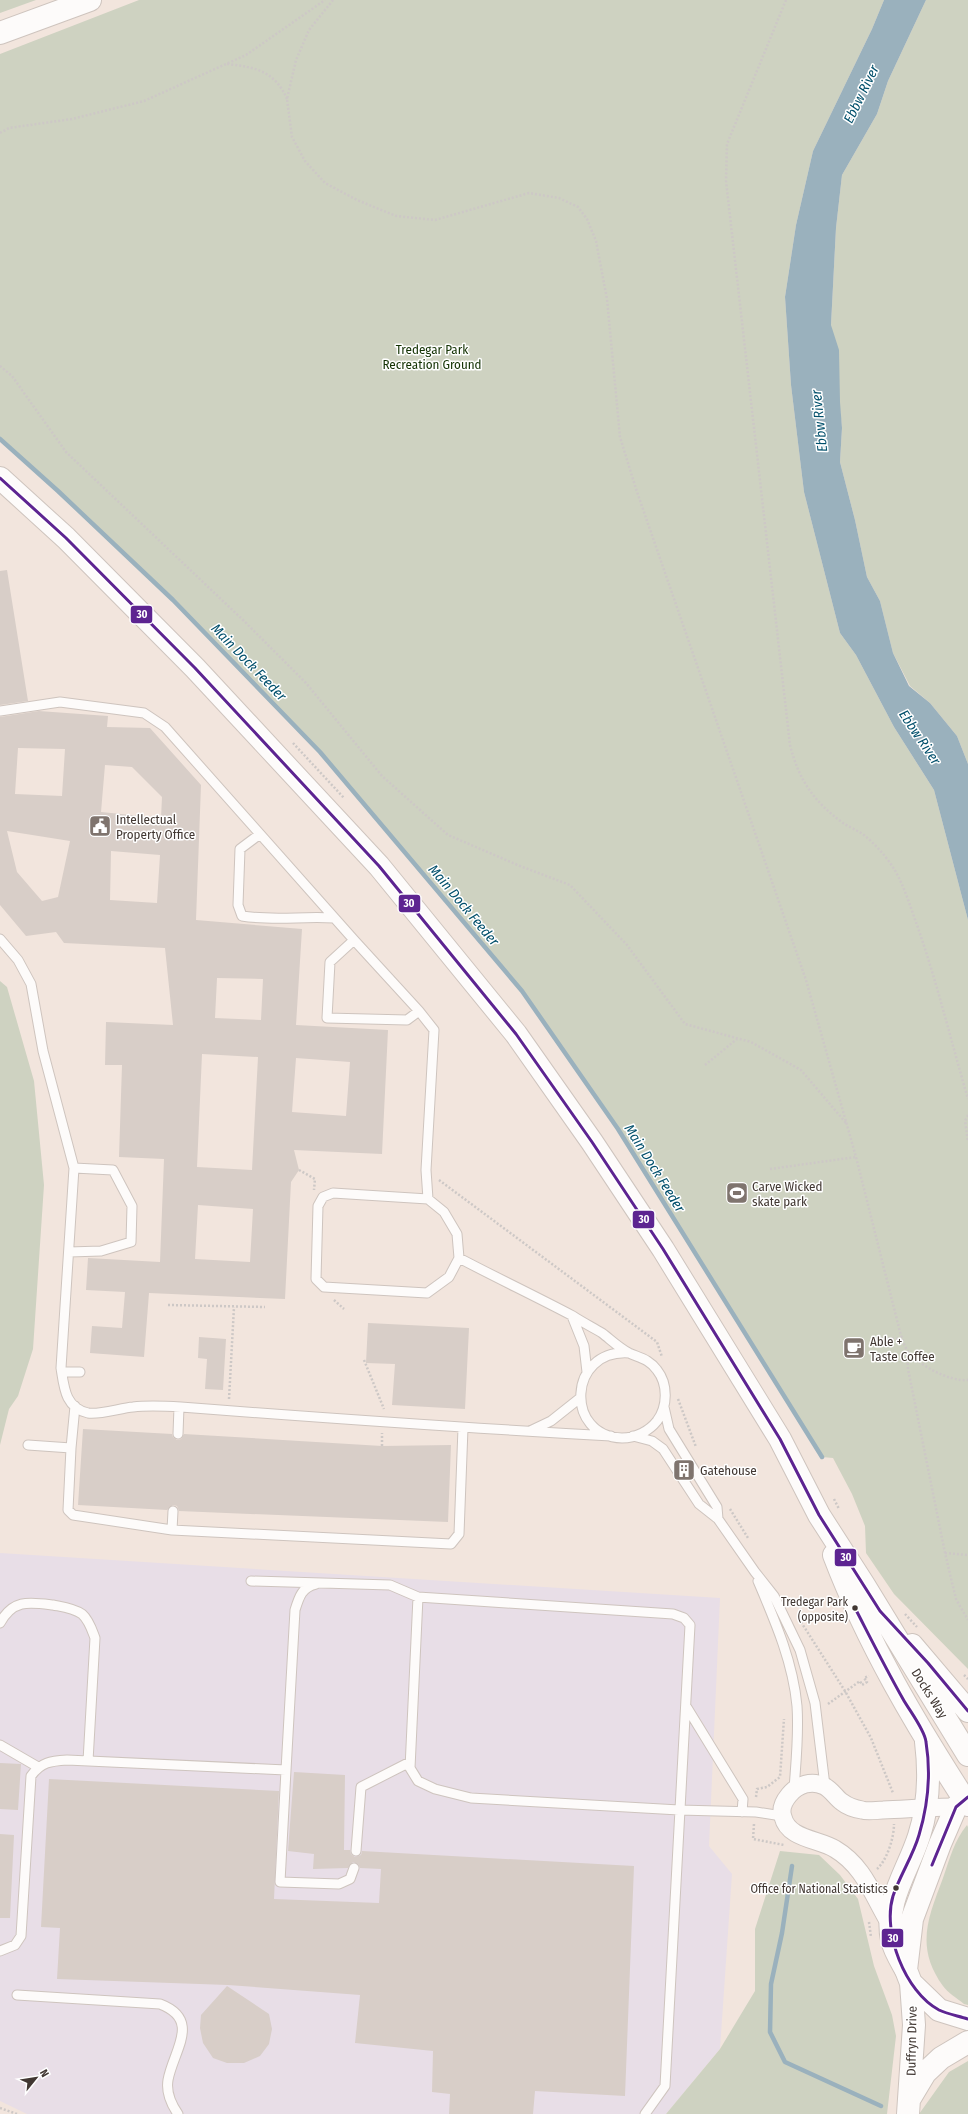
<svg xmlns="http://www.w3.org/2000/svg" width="968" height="2114" viewBox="0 0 968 2114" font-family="'Fira Sans Condensed',sans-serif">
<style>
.industrial{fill:#e8dee7}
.green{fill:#ced2c1}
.water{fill:#9ab1bd}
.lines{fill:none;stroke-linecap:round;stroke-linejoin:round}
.stream{stroke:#9ab1bd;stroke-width:4.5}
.building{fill:#d8cec8;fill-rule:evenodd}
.lane-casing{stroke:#cec4be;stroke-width:11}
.street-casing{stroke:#cec4be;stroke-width:19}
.secondary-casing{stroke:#cec4be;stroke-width:24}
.primary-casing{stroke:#cec4be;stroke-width:24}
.highway-casing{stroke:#cec4be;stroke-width:24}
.path{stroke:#cdc8c6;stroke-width:2.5;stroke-dasharray:2 2;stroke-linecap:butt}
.lane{stroke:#fdfbfa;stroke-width:9}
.street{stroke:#fdfbfa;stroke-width:17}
.secondary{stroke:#fdfbfa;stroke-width:22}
.primary{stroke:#fdfbfa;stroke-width:22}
.highway{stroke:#fdfbfa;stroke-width:22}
.bus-1-casing{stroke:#fff;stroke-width:6}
.bus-1{stroke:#5d2491;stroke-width:3}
.bus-dot{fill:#413732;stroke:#fff;stroke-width:1.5}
.labels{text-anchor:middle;stroke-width:3;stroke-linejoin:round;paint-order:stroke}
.bus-label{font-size:12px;fill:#413732;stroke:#fff;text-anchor:end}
.park-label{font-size:13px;fill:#133203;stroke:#fff}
.poi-label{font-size:13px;fill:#413732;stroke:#fff;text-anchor:start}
.street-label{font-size:13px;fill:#413732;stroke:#fff}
.water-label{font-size:14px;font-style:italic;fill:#004f6b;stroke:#fff}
.line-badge{stroke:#fff;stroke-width:1.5}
.badge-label{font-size:11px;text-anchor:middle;font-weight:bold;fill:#fff}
</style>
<rect width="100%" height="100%" fill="#f2e5dd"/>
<!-- industrial -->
<path class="industrial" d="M0,1553L720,1598L709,1846L732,1874L720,2049L666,2114H27L0,2101Z"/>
<!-- green -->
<path class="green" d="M0,0H36L0,13Z
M139,0H884L872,29L813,151L796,225L785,297L791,385L804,492L840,633L856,655L894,727L934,790L968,920V1669L894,1594L866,1553L865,1526L852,1494L833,1458L822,1457L618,1129L522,991L320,751L173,600L58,491L0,439V54Z
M926,0H968V764L957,736L930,703L910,686L893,653L880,601L867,577L855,520L840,462L842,428L831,325L836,228L842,175L877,114L888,81Z
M0,981L7,987L34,1081L44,1185L33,1349L18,1396L9,1409L0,1445Z
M967,1825L968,1827V2005L964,2004C957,1998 948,1993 943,1986C915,1947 928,1918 943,1878C950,1858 954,1841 967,1825Z
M780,1851L819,1855L840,1875L858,1899L874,1966L892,2015L896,2036L887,2114H666L720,2049L755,1991V1929Z
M968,2061V2114H919L949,2072Z"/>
<!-- water -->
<path class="water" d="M884,0H926L888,81L877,114L842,175L836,228L831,325L839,350L840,402L842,428L840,462L855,520L867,577L880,601L893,653L909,686L930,703L957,736L968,764V920L934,790L894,727L856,655L840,633L804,492L791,385L785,297L796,225L813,151L872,29Z"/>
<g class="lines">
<!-- stream -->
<path class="stream" d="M0,439L58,491L173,600L320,752L522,991L618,1129L822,1457
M792,1866L782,1933L771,1984L770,2032L785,2062L881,2106"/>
</g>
<!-- building -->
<path class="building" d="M7,570L28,701L0,705V571Z
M39,711L108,716L107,727L150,728L201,785L196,920L302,929L296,1025L388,1030L382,1154L294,1150L299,1170L291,1182L285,1299L149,1293L144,1357L90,1353L92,1326L122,1328L125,1292L86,1290L88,1258L160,1262L164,1159L119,1157L122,1065H105L106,1022L173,1025L165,948L64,943L56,932L26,936L0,905V717ZM18,748L65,749L62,796L15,794ZM105,765L132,767L162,797L161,818L101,812ZM7,831L70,841L58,897L42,901L17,872ZM111,851L160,855L157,903L110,900ZM217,978L263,979L261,1020L215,1018ZM202,1054L258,1057L252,1170L197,1167ZM296,1058L350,1062L346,1116L292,1112ZM198,1205L253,1209L250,1262L195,1259Z
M368,1323L469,1328L465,1409L392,1405L395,1364L366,1363Z
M199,1337L226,1339L223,1390L205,1389L207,1359L198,1358Z
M83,1429L172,1434L173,1437L177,1440L181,1439L184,1434L382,1446L451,1445L448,1522L179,1511L177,1506L173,1505L167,1510L78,1505Z
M0,1763L21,1764L18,1810L0,1809Z
M294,1772L345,1775L344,1850H350L351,1854L355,1857L361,1855L362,1851L634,1866L625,2096L535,2091L533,2114H449L450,2094L432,2092L433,2051L355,2043L360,1995L228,1985L57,1979L60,1928L41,1927L49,1779L279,1791L274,1899L379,1903L381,1869L360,1868L358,1864L353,1862L348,1868L313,1869L314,1854L288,1851Z
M0,1834L14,1835L10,1918H0Z
M227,1986L269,2014L272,2029L269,2044L260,2056L244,2063H227L213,2058L203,2043L200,2028L201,2015Z"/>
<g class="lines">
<!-- lane casing -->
<g class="lane-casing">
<path id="lane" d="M0,711L60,702L144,713L165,727L354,940L419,1011L434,1030L426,1170L428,1199
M260,834L240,849L238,905L242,916C273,921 303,916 334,918
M0,939L18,960L31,984L43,1051L74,1168L61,1368C64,1387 65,1408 88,1413C99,1415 121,1408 133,1407C149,1405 165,1406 181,1407C324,1418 467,1428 611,1436
M354,940L330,962L327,1018L407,1020L419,1011
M333,1193L428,1199L444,1212L457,1234L459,1258L449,1277L427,1293L324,1287L316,1279L318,1206L323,1197Z
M69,1252L101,1251L131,1242L132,1206L113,1170L74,1168
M459,1258C497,1278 535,1296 573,1316C582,1322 592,1327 602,1333C610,1339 619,1348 629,1353C640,1358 649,1359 657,1370C668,1384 668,1406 657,1421C649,1431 636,1438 622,1438C565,1437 567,1349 629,1353
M572,1316L584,1346L587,1372
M62,1372H80
M664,1407L669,1429L717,1507L718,1519
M530,1431L551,1421L580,1398
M178,1434L179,1407
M633,1436L652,1441L663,1449L699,1504L718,1519L755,1572L774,1596L800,1650L815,1703L825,1786
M28,1445L71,1448L68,1510L73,1515L172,1530L451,1544L459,1534L463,1428
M71,1448L75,1406
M172,1530L173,1511
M251,1581L390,1585L418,1597L673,1614L684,1618L690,1625L665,2086L645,2114
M758,1581C775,1621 793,1662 797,1706C799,1734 796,1761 794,1789
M418,1597L410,1768L418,1781L435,1789L471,1798L679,1810L756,1812L782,1816
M0,1623C13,1599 29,1602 53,1605C63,1607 73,1608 82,1614C89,1620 92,1630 95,1638L88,1761
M686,1706L743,1799L742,1812
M0,1745L38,1767
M286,1770L280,1882L339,1884L350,1879L354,1868
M356,1851L361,1787L410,1762
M0,1951L15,1945L21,1936L31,1776C41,1762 51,1761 67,1760L286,1770L295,1610C299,1597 302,1587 316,1584
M17,1995L160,2004C202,2020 173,2051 168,2080C166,2092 171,2104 178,2114"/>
</g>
<!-- street casing -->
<g class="street-casing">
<path id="street" d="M890,1924C873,1896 864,1866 835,1849C819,1839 788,1839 783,1817C780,1809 784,1801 789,1795C798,1784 812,1780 824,1786C832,1790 836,1798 842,1802C847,1806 856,1809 862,1810C868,1812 877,1810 883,1810C908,1809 932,1807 956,1807"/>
</g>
<!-- secondary casing -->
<g class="secondary-casing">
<path id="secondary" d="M968,1797L956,1807L940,1844L912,1919L906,1970L911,1983L939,2010L968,2019
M910,2098L925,2073L941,2058L968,2042
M908,2114L914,2025L911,1983"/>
</g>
<!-- primary casing -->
<g class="primary-casing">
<path id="primary" d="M0,478L66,538L195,668L379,866L516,1034L592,1142L663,1249L780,1439L819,1515L864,1585L968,1755
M834,1555C868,1644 916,1725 968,1805
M912,1645L968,1711
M906,1970C901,1961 894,1950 892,1940C884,1901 908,1871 919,1836C929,1805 930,1774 926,1742"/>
</g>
<!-- highway casing -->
<g class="highway-casing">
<path id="highway" d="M0,33L90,0"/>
</g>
<!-- path -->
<path class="path" d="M333,0L309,30L296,60L287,99L292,137L305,161L325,183L357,200L396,216L435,220L529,193L559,198L578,207L587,219L596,241L607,299L620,437L636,489L806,980L856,1157L900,1332C902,1338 904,1345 907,1350C918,1365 950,1382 968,1380
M786,0L727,144L726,181L790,745C799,780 813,801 843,823C849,827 857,830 864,835C875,844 886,856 894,869C904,885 910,906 917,925C937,982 951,1041 968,1099
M227,64C255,67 275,71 287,99
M0,133L9,128L72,119L144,101L246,55L325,0
M0,366L12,376L66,452L243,620L306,683L382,776L448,835L520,866L570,885L627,945L685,1024L751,1042L801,1070L846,1123
M293,743L344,798
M705,1065L737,1039
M968,1115L965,1121L968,1142
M770,1169L856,1157
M299,1170L315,1179L314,1190
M439,1180L657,1342L662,1357
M334,1300L344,1309
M168,1305L265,1307
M876,1338L903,1339
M907,1351L908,1369L945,1553L956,1599L968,1620
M364,1360L384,1409
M229,1399L234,1307
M678,1399L696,1447
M382,1446V1433
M834,1499L839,1509
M730,1509L748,1538
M945,1553L968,1555
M905,1614L917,1627
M801,1622L845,1691L871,1738L893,1793
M964,1675L968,1679
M828,1704L860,1681L862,1685L867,1682L864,1678L869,1676
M756,1797L757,1789L767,1787L780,1777L784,1719
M754,1824L753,1839L784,1845
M877,1869C887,1860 894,1838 894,1824
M869,1922L871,1937
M0,2108L17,2114"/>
<!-- lane -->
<use href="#lane" class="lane"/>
<!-- street -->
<use href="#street" class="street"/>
<!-- secondary -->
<use href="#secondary" class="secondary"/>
<!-- primary -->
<use href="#primary" class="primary"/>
<!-- highway -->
<use href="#highway" class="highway"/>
<!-- bus-1 casing -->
<g class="bus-1-casing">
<path id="bus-1" d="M0,478L66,538L195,668L379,866L516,1034L592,1142L663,1249L780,1439L819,1515L880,1611L928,1663L968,1711
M855,1608C871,1639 886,1669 903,1699C909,1710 925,1730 926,1742C931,1773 928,1805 919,1835C913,1856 900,1875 893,1896C882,1932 905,1992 939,2010C947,2014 959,2016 968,2019
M932,1865L956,1807L968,1797"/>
</g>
<!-- bus-1 -->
<use href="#bus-1" class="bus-1"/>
</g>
<!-- icons -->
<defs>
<g id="civic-square" transform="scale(1.15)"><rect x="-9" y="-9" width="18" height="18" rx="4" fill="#7f746e" stroke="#fff"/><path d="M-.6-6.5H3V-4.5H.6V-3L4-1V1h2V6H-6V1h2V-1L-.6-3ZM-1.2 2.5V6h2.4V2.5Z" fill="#fff"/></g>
<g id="stadium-square" transform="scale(1.15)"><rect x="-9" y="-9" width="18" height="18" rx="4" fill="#7f746e" stroke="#fff"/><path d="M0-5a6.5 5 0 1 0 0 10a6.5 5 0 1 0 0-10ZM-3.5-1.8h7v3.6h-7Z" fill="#fff"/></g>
<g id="cafe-square" transform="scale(1.15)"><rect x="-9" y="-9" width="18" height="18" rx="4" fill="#7f746e" stroke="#fff"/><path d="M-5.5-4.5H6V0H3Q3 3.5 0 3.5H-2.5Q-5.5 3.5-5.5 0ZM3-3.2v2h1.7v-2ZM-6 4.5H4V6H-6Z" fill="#fff"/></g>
<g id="building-square" transform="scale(1.15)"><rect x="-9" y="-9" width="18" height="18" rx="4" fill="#7f746e" stroke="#fff"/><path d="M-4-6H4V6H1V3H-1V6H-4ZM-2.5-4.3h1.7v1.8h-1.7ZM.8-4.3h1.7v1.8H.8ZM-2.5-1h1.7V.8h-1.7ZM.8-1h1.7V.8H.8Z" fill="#fff"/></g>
</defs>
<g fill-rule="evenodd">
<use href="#civic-square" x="100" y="826"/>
<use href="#stadium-square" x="737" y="1193"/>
<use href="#cafe-square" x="854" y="1348"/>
<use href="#building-square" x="684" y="1470"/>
</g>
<!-- markers -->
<g class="bus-dot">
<circle cx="855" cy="1608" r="3.5"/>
<circle cx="896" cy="1888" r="3.5"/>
</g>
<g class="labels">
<!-- bus labels -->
<g class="bus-label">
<text x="848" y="1606">Tredegar Park<tspan x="848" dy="15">(opposite)</tspan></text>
<text x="888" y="1893">Office for National Statistics</text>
</g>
<!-- park labels -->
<g class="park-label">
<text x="432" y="354">Tredegar Park<tspan x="432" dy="15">Recreation Ground</tspan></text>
</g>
<!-- poi labels -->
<g class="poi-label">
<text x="116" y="824">Intellectual<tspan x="116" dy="15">Property Office</tspan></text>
<text x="752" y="1191">Carve Wicked<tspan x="752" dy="15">skate park</tspan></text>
<text x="870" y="1346">Able +<tspan x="870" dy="15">Taste Coffee</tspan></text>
<text x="700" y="1475">Gatehouse</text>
</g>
<!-- street labels -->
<g class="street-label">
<text transform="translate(930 1693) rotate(58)" y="5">Docks Way</text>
<text transform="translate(911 2041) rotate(-89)" y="5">Duffryn Drive</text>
</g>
<!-- water labels -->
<g class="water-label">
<text transform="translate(861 94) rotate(-64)" y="5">Ebbw River</text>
<text transform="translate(819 421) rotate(-96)" y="5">Ebbw River</text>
<text transform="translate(249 662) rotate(46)" y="5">Main Dock Feeder</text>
<text transform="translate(920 737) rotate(56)" y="5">Ebbw River</text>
<text transform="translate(464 905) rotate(50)" y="5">Main Dock Feeder</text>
<text transform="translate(655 1168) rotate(58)" y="5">Main Dock Feeder</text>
</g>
</g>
<g class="line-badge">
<rect x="130" y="605" width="23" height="19" rx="4" fill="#5d2491"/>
<rect x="398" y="894" width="23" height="19" rx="4" fill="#5d2491"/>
<rect x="632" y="1210" width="23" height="19" rx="4" fill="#5d2491"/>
<rect x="834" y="1548" width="23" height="19" rx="4" fill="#5d2491"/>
<rect x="881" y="1928" width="23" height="20" rx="4" fill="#5d2491"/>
</g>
<g class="badge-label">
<text x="142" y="618">30</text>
<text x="409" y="907">30</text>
<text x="644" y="1223">30</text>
<text x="846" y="1561">30</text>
<text x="893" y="1942">30</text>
</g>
<!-- north arrow -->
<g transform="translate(36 2078) rotate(60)" stroke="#ffffff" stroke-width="3" paint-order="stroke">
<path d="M0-3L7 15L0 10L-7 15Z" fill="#413732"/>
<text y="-6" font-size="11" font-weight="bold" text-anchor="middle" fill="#413732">N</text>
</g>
</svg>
